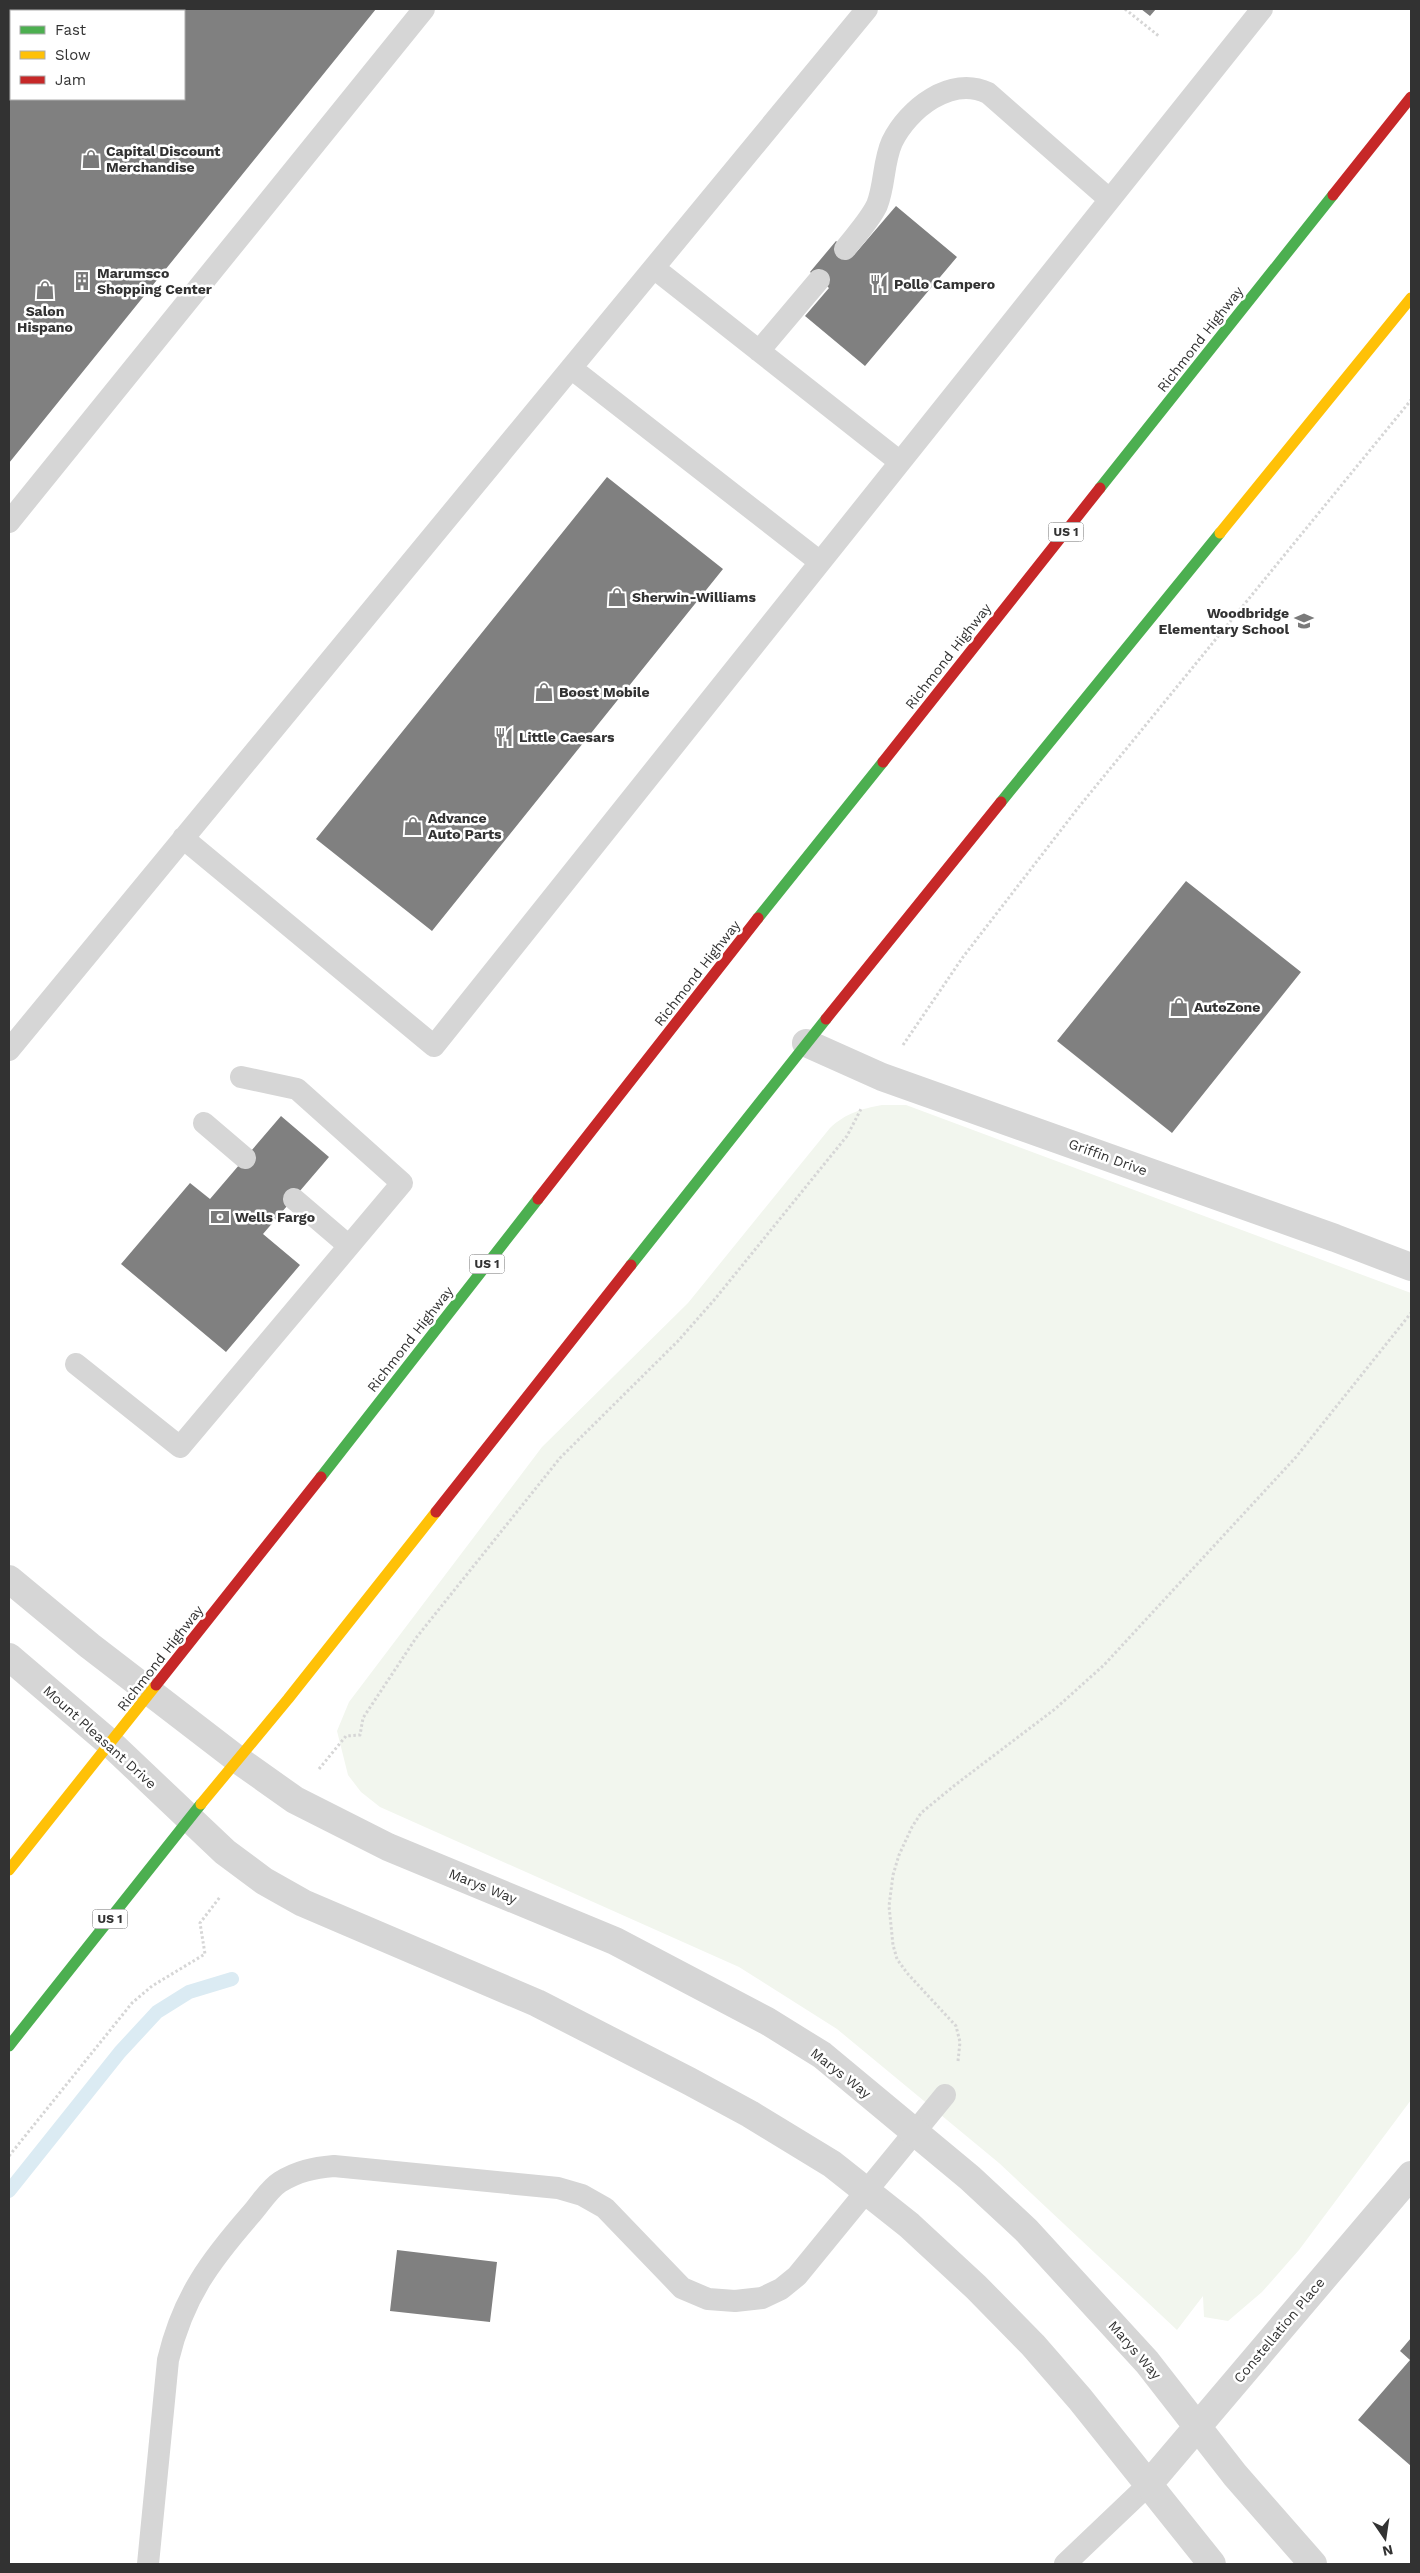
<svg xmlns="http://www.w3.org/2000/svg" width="1420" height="2573" viewBox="0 0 1420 2573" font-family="'Work Sans',sans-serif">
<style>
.green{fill:#f2f6ee}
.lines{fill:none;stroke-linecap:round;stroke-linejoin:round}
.stream{stroke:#dbebf3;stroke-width:14}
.building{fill:#808080;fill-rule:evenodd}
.path{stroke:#d6d6d6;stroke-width:3;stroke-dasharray:2.5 2.5;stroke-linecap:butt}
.lane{stroke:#d6d6d6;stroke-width:22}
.street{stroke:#d6d6d6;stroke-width:28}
.fast{stroke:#4caf50;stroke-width:11}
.slow{stroke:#ffc107;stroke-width:11}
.jam{stroke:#c62828;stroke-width:11}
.labels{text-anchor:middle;stroke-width:5;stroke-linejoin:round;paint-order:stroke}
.shield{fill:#fff;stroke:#707070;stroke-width:1}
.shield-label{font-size:12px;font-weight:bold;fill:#323232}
.poi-label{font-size:14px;font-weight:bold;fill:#323232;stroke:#fff;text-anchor:start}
.street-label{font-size:14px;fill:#323232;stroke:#fff}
</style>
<rect width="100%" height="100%" fill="#fff"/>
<!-- green -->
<path class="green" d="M882,1105H906L1411,1293V2100L1299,2250L1262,2292L1228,2321L1204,2317L1203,2296L1177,2330L999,2163L837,2029L739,1967L380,1807L361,1792L348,1775L337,1731L349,1702L542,1447L688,1303L830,1128C846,1113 861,1109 882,1105Z"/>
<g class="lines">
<!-- stream -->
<path class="stream" d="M9,2191L120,2052L157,2012L189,1992L232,1979"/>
</g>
<!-- building -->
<path class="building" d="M9,9H376L9,463ZM11,11H184V99H11Z
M1141,9H1156L1150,16Z
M896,206L957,257L865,366L805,316L829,288L810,272L836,241L854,255Z
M607,477L723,569L432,931L316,839Z
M1186,881L1301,972L1172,1133L1057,1041Z
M281,1116L329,1157L263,1234L300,1265L226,1352L121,1264L190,1183L210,1199Z
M397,2250L497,2262L490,2322L390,2311Z
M1411,2338V2466L1358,2420L1410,2360L1400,2351Z"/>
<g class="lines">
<!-- path -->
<path class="path" d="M1125,9L1160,37
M903,1045L963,957L1078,808L1411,400
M319,1769L346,1736L360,1735L363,1718L416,1638L560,1458L678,1341L715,1299L847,1136L861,1109
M958,2061L960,2042L956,2026L907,1973L897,1959L893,1945L889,1906L893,1875L899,1855L912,1827L921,1813L955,1785L1055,1709L1104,1665L1296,1457L1411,1313
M9,2156L132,2003L152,1986L205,1954L200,1923L220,1897"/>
<!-- lane -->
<path class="lane" d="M845,249C856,235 870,220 877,205C885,185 883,162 892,142C908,109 951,75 988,93L1109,199
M654,268L900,462
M759,351L819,280
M571,368L820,562
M9,522L424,9
M183,838L434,1046L1262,9
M9,1050L867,9
M204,1123L245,1158
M294,1199L349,1246
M76,1364L180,1447L402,1183L297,1089L241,1077
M148,2564L168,2360C183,2297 210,2261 252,2213C260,2204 269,2189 280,2182C298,2171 313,2168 334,2166L558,2188L582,2195L605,2208L682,2288L708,2299L735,2301L762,2298L781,2289L797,2276L945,2095
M1065,2564L1148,2485"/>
<!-- street -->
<path class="street" d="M806,1043L882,1077L1335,1238L1411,1267
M9,1579L90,1646L237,1759L295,1800L388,1847L615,1941L767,2021L822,2055L970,2178L1026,2230L1147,2362L1235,2475L1313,2564
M9,1657L111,1744L225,1852L264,1881L303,1903L537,2003L689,2081L750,2114L832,2164L909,2225L976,2287L1033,2345L1080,2399L1212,2564
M1148,2485L1411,2175"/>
<!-- fast -->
<path class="fast" d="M1100,488L1333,195
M1001,802L1220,533
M758,918L883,762
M631,1265L826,1019
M321,1477L538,1199
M9,2046L201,1804"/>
<!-- slow -->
<path class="slow" d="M1220,533L1411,298
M201,1804L288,1699L436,1512
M9,1870L156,1685"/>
<!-- jam -->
<path class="jam" d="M1333,195L1411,97
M883,762L1100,488
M826,1019L1001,802
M538,1199L758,918
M436,1512L631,1265
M156,1685L321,1477"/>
</g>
<!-- icons -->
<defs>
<g id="shop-bare" transform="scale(1.5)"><path d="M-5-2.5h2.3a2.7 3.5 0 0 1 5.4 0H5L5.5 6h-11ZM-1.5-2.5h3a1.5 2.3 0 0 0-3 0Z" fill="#7a7a7a" stroke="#fff" stroke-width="2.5" paint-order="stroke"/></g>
<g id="building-bare" transform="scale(1.5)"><path d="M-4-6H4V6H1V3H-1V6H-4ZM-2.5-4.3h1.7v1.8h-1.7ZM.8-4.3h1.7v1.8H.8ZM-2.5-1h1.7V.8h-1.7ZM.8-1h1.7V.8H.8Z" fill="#7a7a7a" stroke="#fff" stroke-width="2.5" paint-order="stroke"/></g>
<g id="restaurant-bare" transform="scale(1.5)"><path d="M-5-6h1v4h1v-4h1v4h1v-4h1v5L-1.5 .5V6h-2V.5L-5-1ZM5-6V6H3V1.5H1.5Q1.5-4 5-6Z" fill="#7a7a7a" stroke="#fff" stroke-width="2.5" paint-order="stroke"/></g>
<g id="school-bare" transform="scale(1.5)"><path d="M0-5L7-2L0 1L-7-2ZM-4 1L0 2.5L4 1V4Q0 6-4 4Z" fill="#7a7a7a" stroke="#fff" stroke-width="2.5" paint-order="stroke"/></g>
<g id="bank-bare" transform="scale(1.5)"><path d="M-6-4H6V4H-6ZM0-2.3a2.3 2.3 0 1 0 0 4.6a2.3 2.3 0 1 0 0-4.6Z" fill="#7a7a7a" stroke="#fff" stroke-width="2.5" paint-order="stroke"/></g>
</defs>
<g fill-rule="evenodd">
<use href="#shop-bare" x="91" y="159"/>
<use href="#building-bare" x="82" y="281"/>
<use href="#restaurant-bare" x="879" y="284"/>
<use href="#shop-bare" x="45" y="290"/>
<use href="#shop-bare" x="617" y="597"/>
<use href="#school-bare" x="1304" y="621"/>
<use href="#shop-bare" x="544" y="692"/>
<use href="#restaurant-bare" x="504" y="737"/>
<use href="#shop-bare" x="413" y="826"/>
<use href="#shop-bare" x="1179" y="1007"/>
<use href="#bank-bare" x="220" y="1217"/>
</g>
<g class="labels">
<!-- shield labels -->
<g class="shield">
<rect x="1048.5" y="522.5" width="35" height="19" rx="4"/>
<rect x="469.5" y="1254.5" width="35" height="19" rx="4"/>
<rect x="92.5" y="1909.5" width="35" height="19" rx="4"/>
</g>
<g class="shield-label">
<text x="1066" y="536">US 1</text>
<text x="487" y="1268">US 1</text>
<text x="110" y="1923">US 1</text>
</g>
<!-- poi labels -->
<g class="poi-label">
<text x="106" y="156">Capital Discount<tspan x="106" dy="16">Merchandise</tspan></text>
<text x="97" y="278">Marumsco<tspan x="97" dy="16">Shopping Center</tspan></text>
<text x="894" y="289">Pollo Campero</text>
<text x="45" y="316" text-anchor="middle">Salon<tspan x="45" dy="16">Hispano</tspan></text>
<text x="632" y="602">Sherwin-Williams</text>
<text x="1289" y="618" text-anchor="end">Woodbridge<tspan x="1289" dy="16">Elementary School</tspan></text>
<text x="559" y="697">Boost Mobile</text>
<text x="519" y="742">Little Caesars</text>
<text x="428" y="823">Advance<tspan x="428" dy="16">Auto Parts</tspan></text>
<text x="1194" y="1012">AutoZone</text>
<text x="235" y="1222">Wells Fargo</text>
</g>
<!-- street labels -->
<g class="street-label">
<text transform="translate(1200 339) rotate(-52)" y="5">Richmond Highway</text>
<text transform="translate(948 656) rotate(-52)" y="5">Richmond Highway</text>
<text transform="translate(697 973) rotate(-52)" y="5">Richmond Highway</text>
<text transform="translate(1108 1157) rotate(20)" y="5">Griffin Drive</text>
<text transform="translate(410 1339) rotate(-52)" y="5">Richmond Highway</text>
<text transform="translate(160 1658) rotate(-52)" y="5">Richmond Highway</text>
<text transform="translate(100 1737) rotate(42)" y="5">Mount Pleasant Drive</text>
<text transform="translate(483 1886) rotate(22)" y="5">Marys Way</text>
<text transform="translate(841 2073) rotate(38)" y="5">Marys Way</text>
<text transform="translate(1279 2330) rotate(-50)" y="5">Constellation Place</text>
<text transform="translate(1135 2350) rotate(49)" y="5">Marys Way</text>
</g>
</g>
<!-- border -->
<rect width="1420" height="2573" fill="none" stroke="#323232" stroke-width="20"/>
<!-- legend -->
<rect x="10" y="10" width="175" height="90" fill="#ffffff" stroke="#adadad"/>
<rect x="20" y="26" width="25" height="8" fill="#4caf50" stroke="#adadad"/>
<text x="55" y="35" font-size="15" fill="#323232">Fast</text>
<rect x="20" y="51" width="25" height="8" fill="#ffc107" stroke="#adadad"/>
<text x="55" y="60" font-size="15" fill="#323232">Slow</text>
<rect x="20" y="76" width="25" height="8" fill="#c62828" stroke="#adadad"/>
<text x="55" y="85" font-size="15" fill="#323232">Jam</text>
<!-- north arrow -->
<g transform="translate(1385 2538) rotate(167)" stroke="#ffffff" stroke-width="4" paint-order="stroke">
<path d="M0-4L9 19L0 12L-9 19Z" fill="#323232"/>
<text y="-8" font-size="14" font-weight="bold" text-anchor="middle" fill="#323232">N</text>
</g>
</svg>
